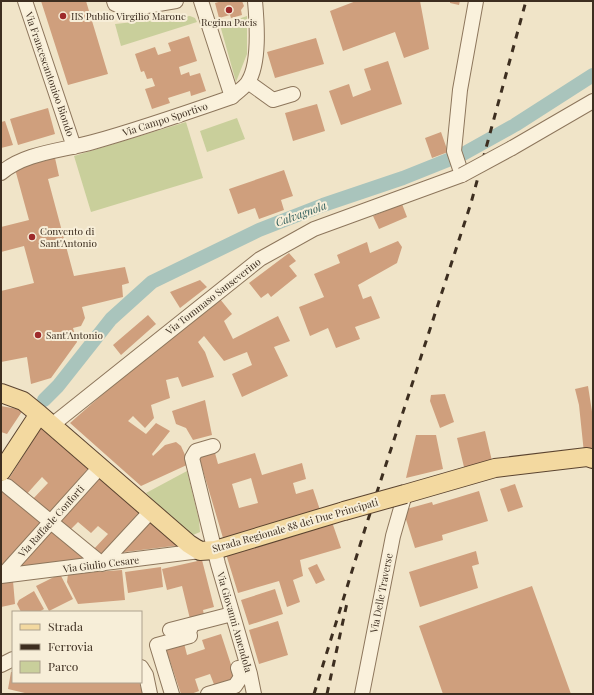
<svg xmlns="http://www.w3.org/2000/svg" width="594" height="695" viewBox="0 0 594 695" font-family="'Playfair Display',serif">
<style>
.green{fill:#c9cf9b}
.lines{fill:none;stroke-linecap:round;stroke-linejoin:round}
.canal{stroke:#a9c4bc;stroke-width:14}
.building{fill:#cf9f7d;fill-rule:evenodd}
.minor-casing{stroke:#8d765c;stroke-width:16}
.major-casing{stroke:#5b4430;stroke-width:20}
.minor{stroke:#faf1dc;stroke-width:14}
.major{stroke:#f3d9a0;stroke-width:18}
.rail{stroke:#3d2e20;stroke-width:3;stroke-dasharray:7 7;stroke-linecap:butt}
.minor-bridge-casing{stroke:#8d765c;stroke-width:16;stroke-linecap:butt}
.major-bridge-casing{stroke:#5b4430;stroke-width:20;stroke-linecap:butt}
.minor-bridge{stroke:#faf1dc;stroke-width:14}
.major-bridge{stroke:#f3d9a0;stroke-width:18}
.poi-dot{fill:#9e2a2b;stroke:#f7eed8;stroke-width:1.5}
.labels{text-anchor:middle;stroke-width:4;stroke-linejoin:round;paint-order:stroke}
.poi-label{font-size:10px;fill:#3d2e20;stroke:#f7eed8;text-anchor:start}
.street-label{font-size:10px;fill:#3d2e20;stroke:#f7eed8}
.water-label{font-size:11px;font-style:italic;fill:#2f5d5a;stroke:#f7eed8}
</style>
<rect width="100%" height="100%" fill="#f0e4c8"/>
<!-- green -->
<path class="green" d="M190,16L195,18L197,22L121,46L115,24Z
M247,16V54L236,82L220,25Z
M237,118L245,139L207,152L200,131Z
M186,122L203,178L91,212L74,156Z
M187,471L199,520L200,532L193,535L181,528L146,493Z"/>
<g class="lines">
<!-- canal -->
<path class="canal" d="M44,400L58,386L111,319L152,282L259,230L323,205L403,178L463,154L515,125L593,75"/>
</g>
<!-- building -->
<path class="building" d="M41,1H86L108,74L68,85Z
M222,1H242L244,6L241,10L242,15L231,18L230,15L219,18L215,3Z
M356,1H420L429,49L404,58L395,32L343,51L330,11Z
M450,1H460L459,5L450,3Z
M189,36L197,61L179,67L181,75L189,72L190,76L200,73L206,91L191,96L190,91L168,98L170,103L152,109L145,89L155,86L152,78L147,79L144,71L141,72L135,54L155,47L158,55L171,51L168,43Z
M316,38L324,64L275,78L267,52Z
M388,61L402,104L341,125L329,91L349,84L353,97L371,90L364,69Z
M317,104L325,131L293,141L285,113Z
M48,108L55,134L18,145L10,119Z
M5,121L13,145L1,148V122Z
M441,132L448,152L432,158L425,138Z
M55,158L59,176L48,179L74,276L125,267L129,283L122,285L123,297L82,307L85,318L81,326L73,328L77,342L51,378L31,384L27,357L1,362V291L34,283L24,246L1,252V227L29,220L15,169Z
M284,170L293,196L281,200L284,210L259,219L255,208L238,214L229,189Z
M402,204L407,217L379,229L373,216Z
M398,241L402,247L397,263L358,285L363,299L371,296L380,318L355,327L360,339L336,348L328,328L310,336L299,307L324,297L314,274L340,263L337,255L367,242L370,253Z
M289,253L296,261L289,266L297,276L271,297L268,293L261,298L249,283Z
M200,280L207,287L180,308L170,292Z
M220,299L232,314L224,321L233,339L278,316L290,341L274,347L288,376L242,397L232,374L252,365L247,352L224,361L204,336L198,342L205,352L214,377L182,387L178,377L166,380L170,398L151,405L154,418L145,428L133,416L128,421L146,434L156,423L170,431L152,454L153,456L165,445L176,442L181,446L189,464L141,486L70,423L128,372Z
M148,315L156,324L121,355L113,345Z
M588,386L593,418V453H584L579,405L575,389Z
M445,394L454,422L440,428L430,401L431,395Z
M205,400L212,435L193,440L186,428L176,424L172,411Z
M1,406L23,410L7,434L1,432Z
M41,428L88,469L49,514L31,501L48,483L42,477L25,496L8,480Z
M485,431L492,461L464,467L457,438Z
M416,435H436L443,469L406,478Z
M215,453L218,464L255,453L262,475L302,463L306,479L293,483L296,494L313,489L320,510L223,538L199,457ZM251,478L258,503L239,508L232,484Z
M99,475L146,515L100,557L92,551L108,534L98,526L91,533L78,522L71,529L60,520Z
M515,484L523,507L508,512L500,489Z
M5,487L46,521L1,570V493Z
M479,491L488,521L442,535L443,540L415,548L403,510L432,502L433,505Z
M151,518L181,545L117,553Z
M332,522L341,548L300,560L303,576L293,580L300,602L287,607L279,581L238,593L226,554Z
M54,527L93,559L13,571Z
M476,551L479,564L472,566L478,588L420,607L409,572Z
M202,560L214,607L203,610L204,615L190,619L182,586L167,590L162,569Z
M317,564L325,580L316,584L308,568Z
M161,567L163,587L128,593L125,572Z
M122,570L125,600L78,604L67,582L68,574Z
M60,574L73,599L49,611L36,586Z
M1,581H13L15,604L1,607Z
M532,586L571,694H443L419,626Z
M275,589L283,614L249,625L241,600Z
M34,591L44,609L39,612H21L17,604L19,600Z
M278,621L288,655L259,664L249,630Z
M221,634L236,680L215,687L210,674L195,679L199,691L191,694H181L166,649L184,643L187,655L205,649L202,640Z
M11,672H13V682H139L143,694H29L8,689Z"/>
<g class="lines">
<!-- minor casing -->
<g class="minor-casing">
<path id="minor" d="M25,1L74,147
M114,1L115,4L129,9L176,1
M201,1L232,97
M248,82L273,100L293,94
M512,148L593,101
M1,173C26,152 62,151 93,142C140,129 186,113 232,97C237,92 245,87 248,82C260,63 257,23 255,1
M52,425L260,259L314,229L462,175L454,151L460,90L476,1
M213,446L196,451L192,458L218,564L250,674L254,694
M7,486L102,564L151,511
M1,576L200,551
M2,576L100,467
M170,630L232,614
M1,665L13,659
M141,667L146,675L150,694
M172,694L157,645L190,636L189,632L192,625
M208,694L235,686L241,677L238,668L247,666
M362,694L393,536L405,494"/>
</g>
<!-- major casing -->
<g class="major-casing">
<path id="major" d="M1,393L23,401L39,414L189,544L200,551L215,550L344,511
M1,472L39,414
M405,494L495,468L587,457L593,459"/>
</g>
<!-- minor -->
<use href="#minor" class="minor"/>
<!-- major -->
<use href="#major" class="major"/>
<!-- rail -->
<path class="rail" d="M314,694L365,529L471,203L526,1
M327,694L347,603"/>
<!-- minor-bridge casing -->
<g class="minor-bridge-casing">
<path id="minor-bridge" d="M462,175L512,148"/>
</g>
<!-- major-bridge casing -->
<g class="major-bridge-casing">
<path id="major-bridge" d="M344,511L405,494"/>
</g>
<!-- minor-bridge -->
<use href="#minor-bridge" class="minor-bridge"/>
<!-- major-bridge -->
<use href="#major-bridge" class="major-bridge"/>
</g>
<!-- markers -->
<g class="poi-dot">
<circle cx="229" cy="10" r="4"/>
<circle cx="63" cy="16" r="4"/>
<circle cx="32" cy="237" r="4"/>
<circle cx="38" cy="335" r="4"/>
</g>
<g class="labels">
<!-- poi labels -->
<g class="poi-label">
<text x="71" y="20">IIS Publio Virgilio Marone</text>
<text x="229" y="26" text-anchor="middle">Regina Pacis</text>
<text x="40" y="235">Convento di<tspan x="40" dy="12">Sant'Antonio</tspan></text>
<text x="46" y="339">Sant'Antonio</text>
</g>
<!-- street labels -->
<g class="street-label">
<text transform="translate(50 74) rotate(71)" y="4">Via Francescantonioo Biondo</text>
<text transform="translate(165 119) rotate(-18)" y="4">Via Campo Sportivo</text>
<text transform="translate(213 296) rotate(-38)" y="4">Via Tommaso Sanseverino</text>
<text transform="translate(51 521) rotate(-48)" y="4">Via Raffaele Conforti</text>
<text transform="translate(295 525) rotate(-16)" y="4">Strada Regionale 88 dei Due Principati</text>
<text transform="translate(101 564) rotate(-7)" y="4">Via Giulio Cesare</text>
<text transform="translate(381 593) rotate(-79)" y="4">Via Delle Traverse</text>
<text transform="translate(235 622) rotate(74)" y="4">Via Giovanni Amendola</text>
</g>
<!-- water labels -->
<g class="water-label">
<text transform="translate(301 214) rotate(-20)" y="4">Calvagnola</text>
</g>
</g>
<!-- border -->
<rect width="594" height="695" fill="none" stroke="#3d2e20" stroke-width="4"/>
<!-- legend -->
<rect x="12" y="611" width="130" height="72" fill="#f7eed8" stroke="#ada18e"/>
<rect x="20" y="624" width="20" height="6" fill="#f3d9a0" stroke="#ada18e"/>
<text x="48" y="631" font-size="12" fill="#3d2e20">Strada</text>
<rect x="20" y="644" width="20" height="6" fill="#3d2e20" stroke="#ada18e"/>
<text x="48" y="651" font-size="12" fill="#3d2e20">Ferrovia</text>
<rect x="20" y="661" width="20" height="12" fill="#c9cf9b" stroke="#ada18e"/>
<text x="48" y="671" font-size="12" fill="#3d2e20">Parco</text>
</svg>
